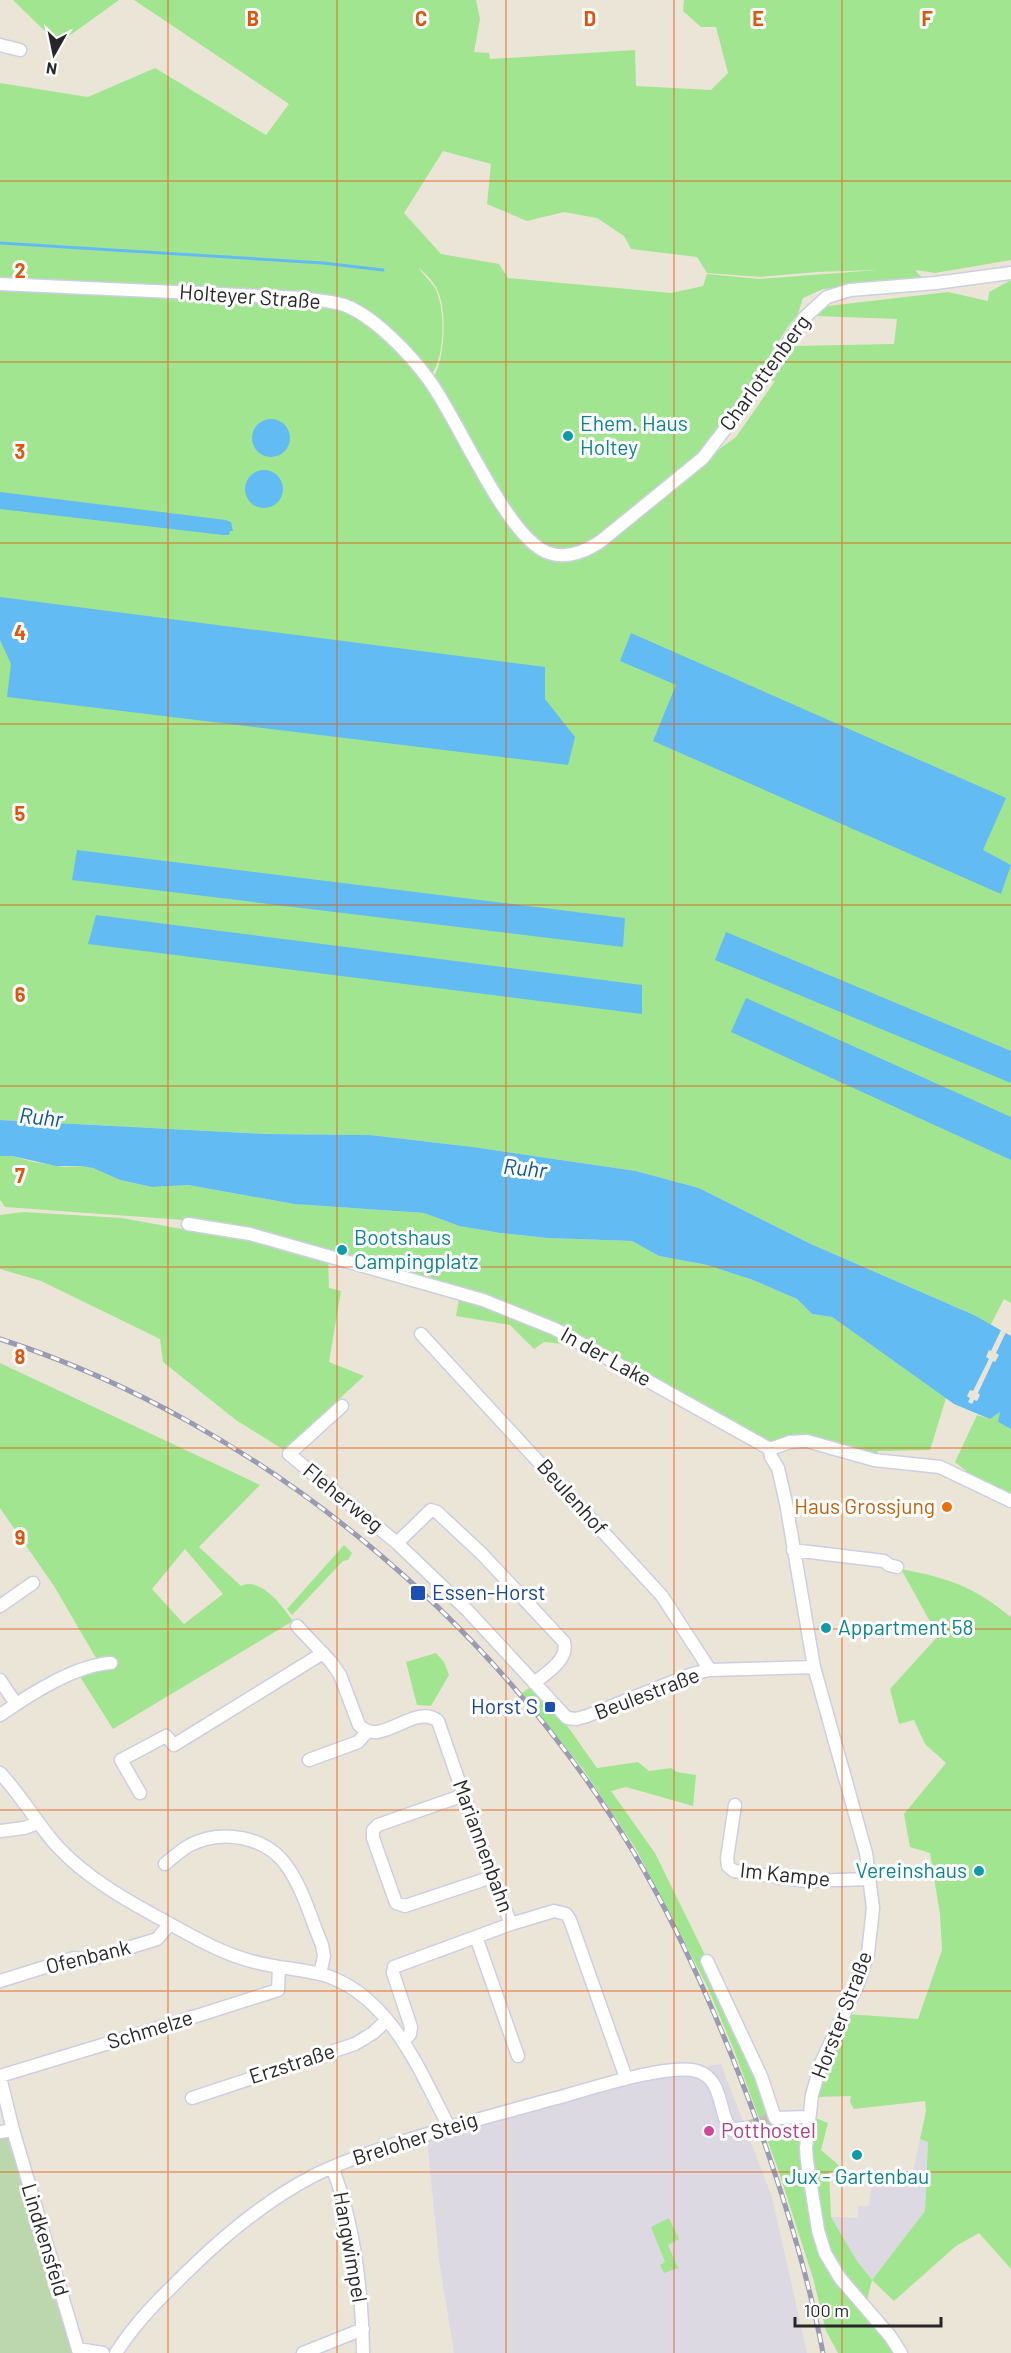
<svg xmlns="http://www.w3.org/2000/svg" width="1011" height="2353" viewBox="0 0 1011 2353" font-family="Barlow,sans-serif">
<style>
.industrial{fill:#ddd9e2}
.green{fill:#a2e590;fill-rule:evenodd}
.cemetery{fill:#bcd6ad}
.water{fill:#63bbf4}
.pier{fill:#ebe5d7}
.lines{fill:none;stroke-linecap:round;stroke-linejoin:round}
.stream{stroke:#63bbf4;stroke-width:3}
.street-tunnel{stroke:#c4bfb4;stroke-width:12;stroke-dasharray:12 6;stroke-linecap:butt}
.street-casing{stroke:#cdcee2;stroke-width:15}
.street{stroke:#fff;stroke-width:12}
.rail-casing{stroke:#9a9bb3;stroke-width:5}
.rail{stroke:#fff;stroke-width:3;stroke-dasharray:9;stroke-linecap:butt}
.grid{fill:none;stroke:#de560d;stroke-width:1.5;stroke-opacity:0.55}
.culture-dot{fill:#0f9aa8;stroke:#fff;stroke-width:2}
.food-dot{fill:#e8710a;stroke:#fff;stroke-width:2}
.transit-dot{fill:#1a4fb4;stroke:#fff;stroke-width:2}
.hotel-dot{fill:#d1479c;stroke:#fff;stroke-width:2}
.labels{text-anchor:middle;stroke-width:6;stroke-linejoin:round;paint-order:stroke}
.street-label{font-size:21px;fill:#272727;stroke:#fff}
.culture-label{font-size:21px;fill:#0d838f;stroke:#fff;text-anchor:start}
.food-label{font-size:21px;fill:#c56008;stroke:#fff;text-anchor:end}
.transit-label{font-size:21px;fill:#164399;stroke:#fff;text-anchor:start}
.hotel-label{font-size:21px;fill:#b23c85;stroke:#fff;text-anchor:start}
.water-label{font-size:22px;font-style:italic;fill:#06559c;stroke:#fff}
.grid-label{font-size:20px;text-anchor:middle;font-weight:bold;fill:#de560d;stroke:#fff;stroke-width:6;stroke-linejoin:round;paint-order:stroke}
</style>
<rect width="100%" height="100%" fill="#ebe5d7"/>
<!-- industrial -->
<path class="industrial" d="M721,2064L772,2197L807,2353H454L439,2260L427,2140L450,2128L688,2069Z
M920,2139L928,2141L925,2211L872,2280L857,2261L831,2217L858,2218V2206H869L873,2174L911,2181Z"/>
<!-- green -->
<path class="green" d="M13,0H119L58,44Z
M134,0H476L480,19L474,52L489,53L490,59L635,50L636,86L711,90L728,73L716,27H701L683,11L684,0H1011V260L935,273L916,270L917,273L925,279L823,289L803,298L798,314L787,328L758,375L697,455L583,548L557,552L526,535L431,381C445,364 447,315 439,294C435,283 428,276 419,268C423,275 432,282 436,290C446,312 445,361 429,378L355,308L0,282V83L88,97L155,68L266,135L289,104ZM443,151L491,164L487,204L527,221L564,212L597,218L624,236L631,249L697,257L707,273L760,277L816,272L877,270L759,279L707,274L703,286L671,293L508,278L499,264L441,254L404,213Z
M1011,280V1303L1004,1299L990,1326L974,1315L811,1244L699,1188L636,1171L473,1147L370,1135L267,1134L0,1120V286L272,299L342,309L370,324L416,367L522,538L567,559L736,437L775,381H771L793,346L894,344L897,319L817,316L828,306L948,292L988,301L989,292Z
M0,1156H12L33,1162L65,1167L80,1166L93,1168L120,1180L152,1187L188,1185L294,1204L424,1213L459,1226L500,1233L547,1238L632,1241L659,1256L707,1265L753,1280L797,1299L812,1314L832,1317L946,1398L930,1450L878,1451L875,1458L807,1440L771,1447L578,1342L564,1344L544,1342L534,1349L510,1325L456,1316L460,1293L184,1220L5,1207L0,1200Z
M23,1212L122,1218L328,1256L329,1288L341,1291L329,1362L364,1376L284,1450L236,1420L163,1362L160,1339L41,1281L0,1269V1215Z
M0,1363L260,1485L199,1547L241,1586C261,1576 283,1607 293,1621L113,1729L77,1672L99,1663L54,1586L0,1508ZM185,1549L223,1594L184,1624L152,1589Z
M1000,1412L1002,1413L998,1422L1011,1429V1498L981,1483L955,1462L977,1415L990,1419Z
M344,1545L352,1553L348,1560L343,1561L292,1615L287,1609Z
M901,1569C948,1578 973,1586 1011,1617V2269L979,2233L956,2246L894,2301L872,2280L865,2308L900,2353H838L826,2331L813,2278L778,2169L734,2050L707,1986L636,1849L583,1769L522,1693L532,1686L568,1727L597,1768L638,1762L649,1771L671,1768L677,1772L696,1775L693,1806L626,1787L611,1791L655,1853L707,1959L775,2118L808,2115L828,2123L821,2150L843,2169L829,2172L831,2217L857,2261L872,2280L925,2211L928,2142L920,2139L926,2111L925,2101L854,2109L850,2102L851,2096L814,2097L846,2014L918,2019L942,1950L940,1914L930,1853L910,1847L904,1814L946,1763L925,1744L914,1720L899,1724L890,1689L938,1636Z
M436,1653L444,1662L449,1675L431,1706L417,1705L406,1662Z
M669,2218L679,2239L668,2245L678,2268L664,2273L660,2265L665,2262L651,2227Z"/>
<!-- cemetery -->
<path class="cemetery" d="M11,2138L49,2274C46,2284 46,2288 55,2295L72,2353H0V2139Z"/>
<!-- water -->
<path class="water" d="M252 438a19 19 0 1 1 38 0a19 19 0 1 1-38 0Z
M245 489a19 19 0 1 1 38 0a19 19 0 1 1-38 0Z
M0,492L226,520L231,522L233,531H230L229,535H223L0,509Z
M0,597L545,667V699L575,737L568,765L7,697L11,664L0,640Z
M631,633L1006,798L983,850L1011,865L1001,894L653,741L676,685L620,661Z
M77,850L625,918L623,947L72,880Z
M96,915L642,985V1014L88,944Z
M726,932L1011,1051V1083L715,960Z
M746,998L1011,1117V1160L731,1032Z
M0,1120L267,1134L370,1135L473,1147L636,1171L699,1188L811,1244L974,1315L1011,1336V1429L998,1422L1000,1412L990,1419L954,1404L832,1317L812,1314L797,1299L753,1280L707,1265L659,1256L632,1241L547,1238L500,1233L459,1226L424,1213L294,1204L188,1185L152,1187L120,1180L93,1168L80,1166H56L12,1156H0Z"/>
<!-- pier -->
<path class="pier" d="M1002,1328L1007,1330L996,1353L999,1355L995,1362L993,1361L978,1393L980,1395L977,1401L974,1400L972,1404L968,1402L970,1398L967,1396L970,1390L973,1391L989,1359L986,1357L989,1350L991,1351Z"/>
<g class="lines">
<!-- stream -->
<path class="stream" d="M0,243L323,263L383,270"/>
<!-- street-tunnel -->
<path class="street-tunnel" d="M744,2128L775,2118"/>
<!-- street casing -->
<g class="street-casing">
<path id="street" d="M0,45L20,50
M0,284L303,298C317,300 331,301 344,305C374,316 410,354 429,380C458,419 505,534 546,552C566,560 585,552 601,541L703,458L770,370L805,317L827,297L850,290L936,283L1011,273
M188,1224L250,1234L483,1300L555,1329L770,1449L790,1442L807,1441L874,1460L940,1467L1011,1501
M421,1334L662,1596L710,1670
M342,1406L289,1454L397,1543L467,1610L567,1718L576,1719L587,1716L692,1674L710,1670L814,1667
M770,1449L771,1457L778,1468L786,1503L814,1667L866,1853L873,1908L868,1954L858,1984L821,2063L812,2095L806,2148L807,2161L818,2230L825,2253L840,2278L890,2336L901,2353
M397,1543L431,1510L437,1512L482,1554L564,1642C569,1660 546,1673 534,1683
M793,1550L884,1561L889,1565L897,1567
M0,1606L33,1583
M297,1626L331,1662L340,1675L359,1725C381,1749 414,1702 438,1721L492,1877L511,1924
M0,1680L16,1704
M0,1715C29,1695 75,1665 111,1663
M309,1760L358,1742L367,1732
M0,1773C21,1795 36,1822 56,1845C87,1879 131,1903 172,1925C199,1940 227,1956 259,1963C282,1969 308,1969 330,1977C392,2000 421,2073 449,2127
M140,1793L121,1760L166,1736L174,1745L323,1653
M464,1795L378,1825L373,1830V1838L396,1903L405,1906L492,1877
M735,1805L727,1858L728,1866L734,1871L807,1881L870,1879
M0,1831L24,1828L38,1823
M165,1864C173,1857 181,1850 190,1845C222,1829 265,1836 286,1865C303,1888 311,1919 322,1945L324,1956L320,1974
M476,1937L518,2056
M707,1961L761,2076L775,2118L809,2117
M0,1981L74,1958L89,1960L157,1939L170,1924
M403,2042L410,2034L411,2027L393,1973L394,1967L511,1924L554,1911L566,1914L570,1920L626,2078
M0,2076L168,2025L278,1990L279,1967
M0,2077L13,2130L79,2353
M192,2098L355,2044L373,2033L387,2020
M0,2132L13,2130
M332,2167C355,2225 362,2291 363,2353
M78,2349L103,2353
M116,2353C137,2320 163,2295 191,2268C228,2232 267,2200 313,2176C338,2163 364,2155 389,2146C447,2127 505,2112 564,2096C592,2088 670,2063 697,2071C725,2079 718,2118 732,2130L744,2128
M303,2353L363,2329"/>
</g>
<!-- street -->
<use href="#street" class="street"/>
<!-- rail casing -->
<g class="rail-casing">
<path id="rail" d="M0,1339C259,1422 495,1620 634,1853C684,1938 723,2029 757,2122C784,2197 808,2274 823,2353"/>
</g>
<!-- rail -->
<use href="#rail" class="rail"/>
</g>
<!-- grid -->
<path class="grid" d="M168,0V2353M337,0V2353M506,0V2353M674,0V2353M842,0V2353M0,181H1011M0,362H1011M0,543H1011M0,724H1011M0,905H1011M0,1086H1011M0,1267H1011M0,1448H1011M0,1629H1011M0,1810H1011M0,1991H1011M0,2172H1011"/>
<!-- markers -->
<g class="culture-dot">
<circle cx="568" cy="436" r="6"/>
<circle cx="342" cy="1250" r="6"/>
<circle cx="826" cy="1628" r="6"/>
<circle cx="979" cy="1871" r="6"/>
<circle cx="857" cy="2155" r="6"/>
</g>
<circle class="food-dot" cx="947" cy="1507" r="6"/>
<g class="transit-dot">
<rect x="410" y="1585" width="16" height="16" rx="3"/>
<rect x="544" y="1701" width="12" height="12" rx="3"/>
</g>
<circle class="hotel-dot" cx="709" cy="2131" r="6"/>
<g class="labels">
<!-- street labels -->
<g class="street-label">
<text transform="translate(250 297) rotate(4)" y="7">Holteyer Straße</text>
<text transform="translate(765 373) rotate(-54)" y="7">Charlottenberg</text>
<text transform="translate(606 1357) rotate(29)" y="7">In der Lake</text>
<text transform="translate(572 1497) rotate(48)" y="7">Beulenhof</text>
<text transform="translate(343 1498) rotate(39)" y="7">Fleherweg</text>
<text transform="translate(647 1694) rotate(-21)" y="7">Beulestraße</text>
<text transform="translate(483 1846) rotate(70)" y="7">Mariannenbahn</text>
<text transform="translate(785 1875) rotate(6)" y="7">Im Kampe</text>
<text transform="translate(88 1957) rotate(-14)" y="7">Ofenbank</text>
<text transform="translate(842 2015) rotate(-69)" y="7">Horster Straße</text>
<text transform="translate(150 2030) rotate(-17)" y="7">Schmelze</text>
<text transform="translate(292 2064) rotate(-18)" y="7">Erzstraße</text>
<text transform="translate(415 2139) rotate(-18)" y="7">Breloher Steig</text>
<text transform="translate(45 2240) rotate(73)" y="7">Lindkensfeld</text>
<text transform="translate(350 2247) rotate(80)" y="7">Hangwimpel</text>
</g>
<!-- culture labels -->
<g class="culture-label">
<text x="580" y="431">Ehem. Haus<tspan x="580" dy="24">Holtey</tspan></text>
<text x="354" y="1245">Bootshaus<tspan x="354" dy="24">Campingplatz</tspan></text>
<text x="838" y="1635">Appartment 58</text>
<text x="967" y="1878" text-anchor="end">Vereinshaus</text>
<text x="857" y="2184" text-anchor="middle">Jux - Gartenbau</text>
</g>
<!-- food labels -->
<g class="food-label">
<text x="935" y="1514">Haus Grossjung</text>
</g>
<!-- transit labels -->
<g class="transit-label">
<text x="432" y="1600">Essen-Horst</text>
<text x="538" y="1714" text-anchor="end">Horst S</text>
</g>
<!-- hotel labels -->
<g class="hotel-label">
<text x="721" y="2138">Potthostel</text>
</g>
<!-- water labels -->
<g class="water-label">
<text transform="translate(41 1117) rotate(6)" y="8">Ruhr</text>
<text transform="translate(525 1168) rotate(6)" y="8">Ruhr</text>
</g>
</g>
<g class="grid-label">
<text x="253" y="26">B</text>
<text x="421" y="26">C</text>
<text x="590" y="26">D</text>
<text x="758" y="26">E</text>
<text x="927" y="26">F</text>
<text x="20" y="278">2</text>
<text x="20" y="459">3</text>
<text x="20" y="640">4</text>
<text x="20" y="821">5</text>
<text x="20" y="1002">6</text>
<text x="20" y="1183">7</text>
<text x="20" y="1364">8</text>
<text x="20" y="1545">9</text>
</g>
<!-- north arrow -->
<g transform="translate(54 54) rotate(189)" stroke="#ffffff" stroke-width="4.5" paint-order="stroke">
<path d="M0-4.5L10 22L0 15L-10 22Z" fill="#272727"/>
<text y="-9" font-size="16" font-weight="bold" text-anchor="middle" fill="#272727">N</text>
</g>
<!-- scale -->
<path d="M795 2317v9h146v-9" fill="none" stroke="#272727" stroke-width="3"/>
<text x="804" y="2317" font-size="18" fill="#272727" stroke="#ffffff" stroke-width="4.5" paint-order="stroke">100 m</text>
</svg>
